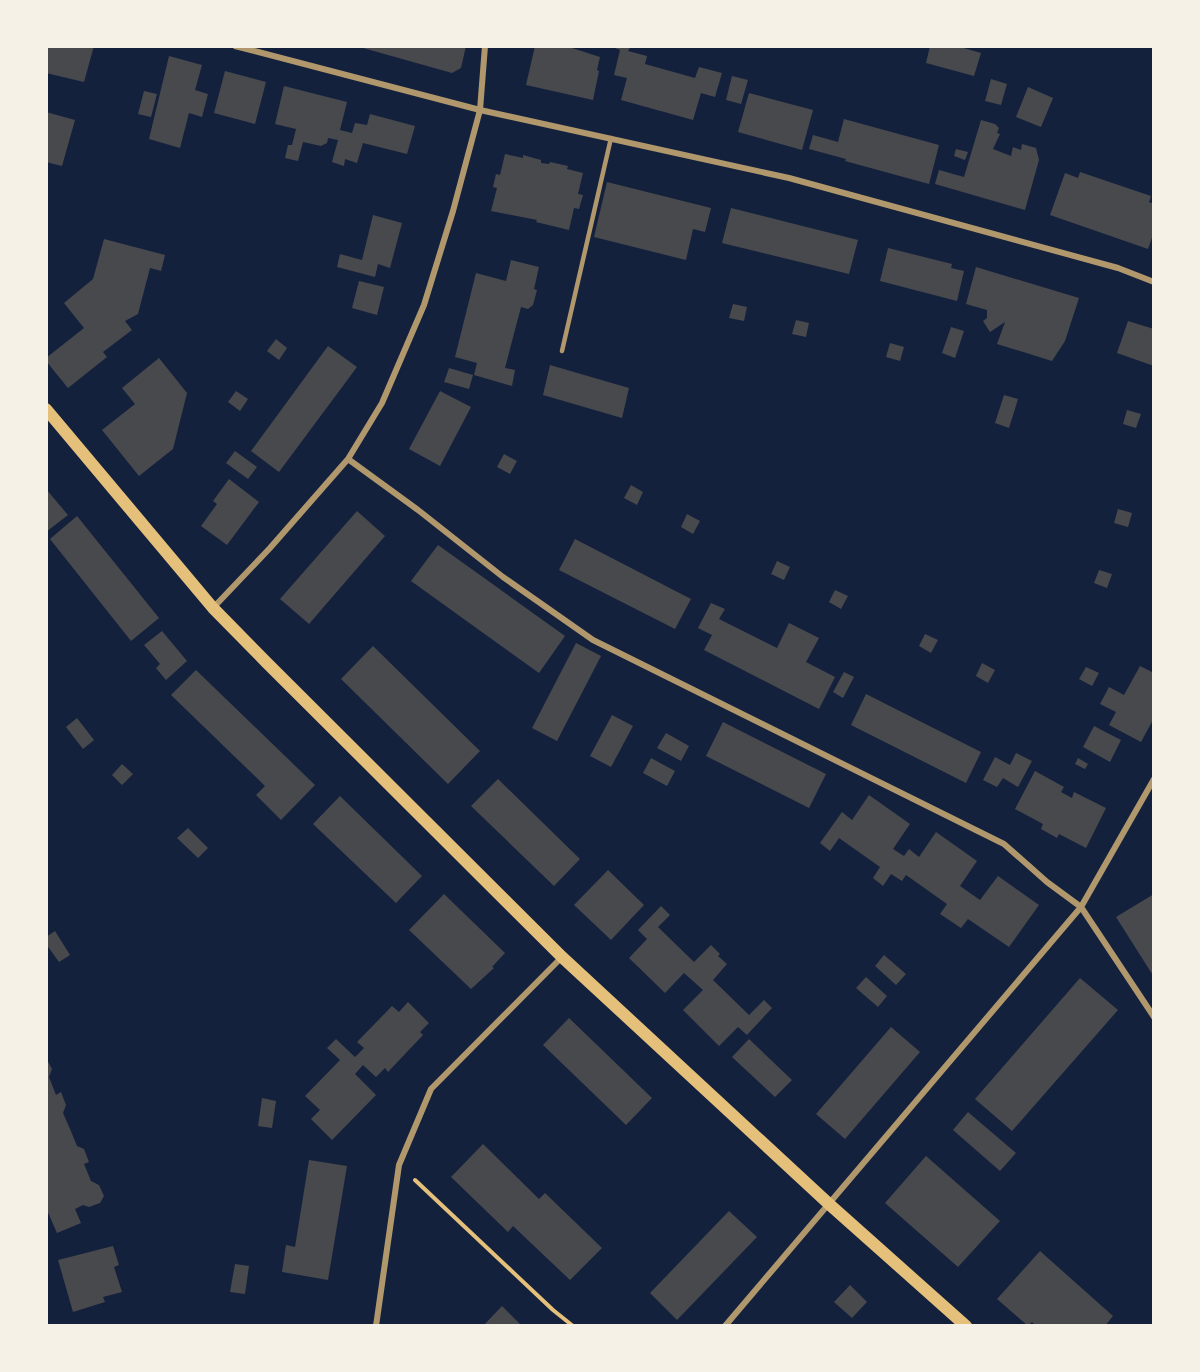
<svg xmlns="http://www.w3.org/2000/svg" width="1200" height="1372" viewBox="0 0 1200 1372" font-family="Ubuntu,sans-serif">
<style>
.building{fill:#48494c}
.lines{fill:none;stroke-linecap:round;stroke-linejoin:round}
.path{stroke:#e5c07b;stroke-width:4}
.service{stroke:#b1986c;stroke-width:4.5}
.minor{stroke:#b1986c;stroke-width:6}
.secondary{stroke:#e5c07b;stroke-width:12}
</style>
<rect width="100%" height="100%" fill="#14213d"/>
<!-- building -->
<path class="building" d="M46,46H94L84,82L46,73Z
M356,46H466L461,68L452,73Z
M535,46L569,47L600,57L597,70L599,71L593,100L526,85Z
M610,46H631L628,51L647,56L645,64L695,78L699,67L722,73L715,97L701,93L693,120L621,100L627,78L614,75L620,50Z
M930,46H957L981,53L974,76L926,63Z
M169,56L202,65L195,90L208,94L202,117L189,113L180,148L149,139Z
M225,71L266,82L255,124L214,113Z
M732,76L748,80L741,104L726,100Z
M991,79L1007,84L1001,105L985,101Z
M284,86L347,102L340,130L352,133L355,123L367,125L370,114L415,126L407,154L363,143L357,163L345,159L344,166L332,162L338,140L328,138L327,143L321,146L303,142L298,161L285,158L288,145H292L296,129L275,124Z
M1028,87L1053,98L1041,127L1016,117Z
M144,91L157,94L151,117L138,114Z
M749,93L813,110L802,150L738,132Z
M46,112L75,120L62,166L46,162Z
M844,119L939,145L929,184L845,161L846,159L809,149L813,135L838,142Z
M981,120L995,124L999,128L997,133L1000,134L993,149L1011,156L1013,147L1021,150L1022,144L1036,148L1039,160L1025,210L935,184L939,170L964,177Z
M956,149L968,152L965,160L954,156Z
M505,154L523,158V155L541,160V163L549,164L550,162L568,166L567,169L583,173L578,194L583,195L579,209L574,208L569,230L536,222L537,220L491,211L497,188L493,187L496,174L500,175Z
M1080,172L1151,196L1149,202L1154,204V232L1148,249L1050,215L1065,173L1078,178Z
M607,182L711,208L705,232L693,229L686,260L594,237Z
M731,208L858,240L849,274L722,243Z
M373,215L402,223L390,268L378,264L375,277L337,267L340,254L362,260Z
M104,239L165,255L161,271L150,268L138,314L125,321L132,330L103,352L107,357L68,388L46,361V358L84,328L64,303L93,279Z
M888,248L952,264L951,268L964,271L957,301L880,281Z
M511,260L539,267L534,289L537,290L533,305L528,309L521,307L505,368L515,370L512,386L474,375L477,363L455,357L476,273L506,281Z
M976,267L1079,298L1065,341L1052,361L997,344L1005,322L990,332L983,321L987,318V310L966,304Z
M359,281L384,287L377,315L352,308Z
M733,304L747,307L744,321L729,318Z
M796,320L809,323L806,337L792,334Z
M1128,321L1154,329V366L1117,353Z
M951,327L964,331L955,358L942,353Z
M276,339L287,348L279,360L267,351Z
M890,343L904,347L900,361L886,357Z
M328,346L357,367L279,472L251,451Z
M159,358L187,393L173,449L139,476L102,430L135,404L122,388Z
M550,365L629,388L622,418L543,395Z
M449,368L473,375L469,389L444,382Z
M236,391L248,399L240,411L228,402Z
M440,391L471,407L440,466L409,449Z
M1004,395L1018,399L1009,428L995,423Z
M1127,410L1141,414L1136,428L1123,424Z
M235,451L257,467L248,479L226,463Z
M504,454L517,461L510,474L497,467Z
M229,479L259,502L227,545L201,526L217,504L213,501Z
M631,485L643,492L637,505L624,498Z
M46,489L68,515L46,532Z
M1118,509L1132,513L1128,527L1114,523Z
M357,511L385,536L309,624L280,599Z
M687,514L700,521L693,534L681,527Z
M77,516L159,618L131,641L50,539Z
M575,539L691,599L675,629L559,570Z
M438,545L565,636L539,673L411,581Z
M777,561L790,567L784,580L771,574Z
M1099,570L1112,574L1107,588L1094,583Z
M835,590L848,596L841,609L829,602Z
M711,603L725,609L719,619L777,648L789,623L819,638L806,662L835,677L819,709L704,650L712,635L698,628Z
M162,631L187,661L166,680L156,668L160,664L144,645Z
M925,634L938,640L931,653L919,646Z
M576,643L601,656L557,741L532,728Z
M373,646L480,751L448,784L341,679Z
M982,663L995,670L988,683L976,676Z
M1140,666L1154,673V718L1141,742L1109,725L1116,712L1100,704L1109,687L1124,695Z
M1086,667L1099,673L1092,686L1079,679Z
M196,670L315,785L281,820L256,795L265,786L171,695Z
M844,672L854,677L843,698L833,692Z
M866,694L981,752L966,783L851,725Z
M612,715L633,726L611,767L590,756Z
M77,718L94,740L83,749L66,727Z
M723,722L826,774L809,808L706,756Z
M1094,726L1121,740L1110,762L1083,747Z
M666,733L689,746L681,761L657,748Z
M1016,753L1032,761L1018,787L1003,778L997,787L983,780L995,757L1010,765Z
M651,758L675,771L667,786L643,773Z
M1078,758L1088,764L1085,769L1075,764Z
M122,764L133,774L122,785L112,775Z
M1035,771L1064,787L1061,792L1072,798L1074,792L1106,808L1086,848L1059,834L1057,838L1041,829L1043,824L1015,809Z
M498,779L580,859L554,886L471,806Z
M869,795L910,824L893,849L904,856L909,849L919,857L936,832L977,861L960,886L980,900L998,876L1039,905L1009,947L968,919L961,928L940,914L947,904L906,875L902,881L891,874L883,886L873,878L880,867L839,838L830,851L820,843L842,812L852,820Z
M340,796L422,876L396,903L313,824Z
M188,828L208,848L198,858L177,838Z
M608,870L644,905L611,940L574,905Z
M444,894L505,953L492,967L494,968L471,989L409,930Z
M1154,894V977L1116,917Z
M661,906L670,915L658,927L694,962L711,945L720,954L718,956L727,964L713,980L749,1015L764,1000L772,1008L747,1035L738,1027L719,1046L683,1010L703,990L684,973L665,993L629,958L647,939L638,930Z
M55,931L70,955L59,962L46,944V937Z
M884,955L906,974L896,985L875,966Z
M866,977L887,996L878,1007L856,988Z
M1080,978L1118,1010L1012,1131L975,1099Z
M408,1002L429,1023L420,1032L423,1035L388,1072L385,1068L376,1077L363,1065L355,1074L376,1095L332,1140L311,1119L320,1110L305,1096L340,1060L327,1048L336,1039L355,1057L364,1048L357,1042L392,1006L399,1012Z
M569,1018L652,1098L626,1125L543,1045Z
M891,1027L920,1052L845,1139L816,1114Z
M749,1039L792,1080L775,1097L732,1057Z
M46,1058L52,1069L49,1077L56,1095L61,1092L66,1105L63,1113L70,1129L77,1146L84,1149L89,1162L84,1164L91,1181L99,1185L104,1196L100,1203L89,1207L83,1205L75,1209L81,1223L57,1233L46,1208Z
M262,1098L276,1101L272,1128L258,1126Z
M968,1112L1016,1153L1000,1171L953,1130Z
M483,1144L539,1199L545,1193L602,1248L570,1280L513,1226L508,1232L451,1177Z
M926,1156L1000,1221L958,1267L885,1203Z
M309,1160L347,1166L328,1280L282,1272L286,1245L295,1247Z
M729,1211L757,1237L677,1320L650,1293Z
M113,1246L119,1265L114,1267L122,1292L103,1297L105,1302L73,1312L58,1260Z
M1040,1251L1113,1316L1105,1326H1036L1032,1322L1028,1326L997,1299Z
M235,1264L249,1266L245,1294L230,1292Z
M850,1285L867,1302L852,1318L834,1302Z
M502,1306L522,1326H483Z"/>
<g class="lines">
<!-- path -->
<path class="path" d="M415,1180L553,1310L573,1326"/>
<!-- service -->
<path class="service" d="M562,351L611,138"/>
<!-- minor -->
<path class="minor" d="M235,46L480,110L789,178L1118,268L1154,282
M348,459L418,510L503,577L593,640L1004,844L1047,882L1081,907L1154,1017
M213,608L270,548L348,459L382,403L424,305L453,211L480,110L485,46
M376,1326L399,1165L431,1089L562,957
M725,1326L1081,907L1154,779"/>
<!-- secondary -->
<path class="secondary" d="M46,409L213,608L267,663L562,957L829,1204L966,1326"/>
</g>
<!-- border -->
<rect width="1200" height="1372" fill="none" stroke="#f6f1e7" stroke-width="96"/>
</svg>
